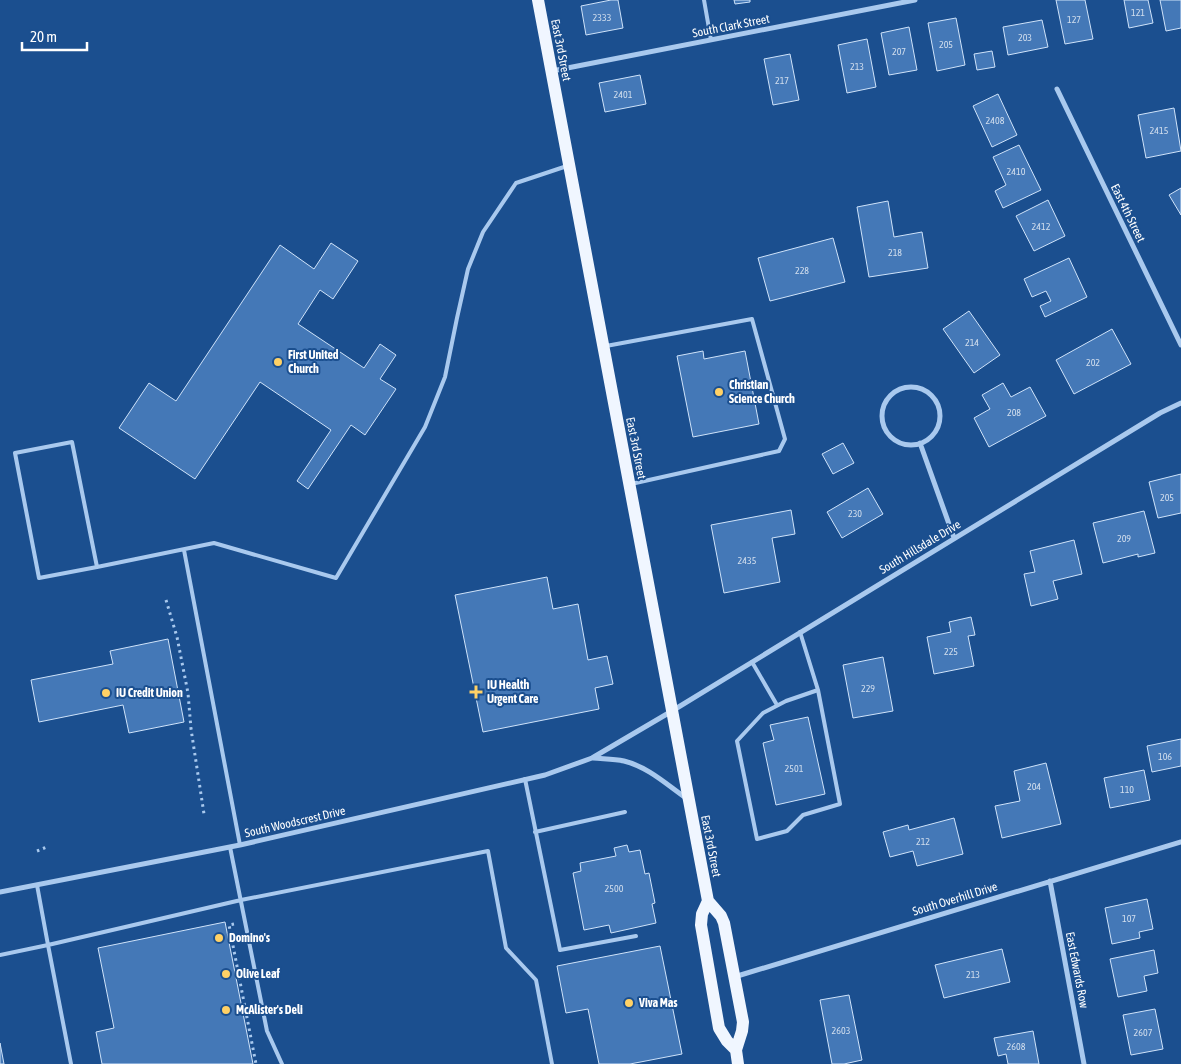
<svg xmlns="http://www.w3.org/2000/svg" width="1181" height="1064" viewBox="0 0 1181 1064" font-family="'Asap Condensed',sans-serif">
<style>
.building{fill:#4478b7;stroke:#cfe3fa}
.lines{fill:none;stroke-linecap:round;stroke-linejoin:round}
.path{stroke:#a9c9ee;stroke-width:3;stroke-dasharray:2.5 4;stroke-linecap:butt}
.lane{stroke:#a9c9ee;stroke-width:4}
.street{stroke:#a9c9ee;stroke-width:5}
.primary{stroke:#f0f6ff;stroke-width:12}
.poi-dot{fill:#ffd166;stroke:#1b4f8f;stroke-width:2}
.labels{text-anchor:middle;stroke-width:4;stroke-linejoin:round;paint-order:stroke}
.number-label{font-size:10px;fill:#d0dded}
.street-label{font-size:12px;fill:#fff;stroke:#1b4f8f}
.poi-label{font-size:12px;font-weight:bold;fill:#fff;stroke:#1b4f8f;text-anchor:start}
</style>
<rect width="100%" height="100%" fill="#1b4f8f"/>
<!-- building -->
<path class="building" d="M611,0H618L623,28L586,35L581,6Z
M734,0H750V2L735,4Z
M1056,0H1085L1093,39L1065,44Z
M1124,0H1148L1153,23L1129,28Z
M1160,0H1181V28L1166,31Z
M956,18L965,65L937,71L928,23Z
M1042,20L1048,47L1008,55L1003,27Z
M909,27L917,70L889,75L881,33Z
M867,39L876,87L847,93L838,45Z
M992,51L995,67L977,70L974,54Z
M790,54L799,100L773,105L764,59Z
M640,75L646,104L605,112L599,83Z
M998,94L1017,135L992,147L973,106Z
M1174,108L1181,151L1146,158L1138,115Z
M1019,145L1041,190L1003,208L995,191L1006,185L993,157Z
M1181,188V215L1169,195Z
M1048,200L1065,236L1034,251L1016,216Z
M888,201L894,237L922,232L928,268L869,277L857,207Z
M833,238L845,282L770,301L758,258Z
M331,243L358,261L333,299L320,290L298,324L364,368L380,344L396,355L380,379L396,389L365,435L351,425L308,489L297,481L331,430L260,382L195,479L119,428L149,383L176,401L280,245L314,269Z
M1069,258L1087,297L1045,317L1040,306L1051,301L1046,291L1032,297L1024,279Z
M969,311L1000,355L974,373L943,329Z
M1112,329L1131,364L1074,394L1056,360Z
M703,351L704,359L745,351L759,424L693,437L677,356Z
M1003,383L1011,397L1030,387L1046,416L989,447L974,418L990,409L982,395Z
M843,443L854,463L833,474L822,454Z
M1181,474V513L1158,518L1149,482Z
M868,488L883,514L842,538L827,512Z
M791,510L795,534L772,538L780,582L724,593L711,525Z
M1144,511L1155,553L1138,557V554L1103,563L1093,523Z
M1074,540L1082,574L1053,581L1058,599L1031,606L1024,574L1035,572L1030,551Z
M547,577L553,609L578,604L588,660L607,656L613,684L595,688L599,709L483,732L455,595Z
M971,617L975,635L968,636L974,666L934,674L927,637L951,632L949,622Z
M168,639L184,722L129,733L123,705L39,722L31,680L113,664L110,651Z
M883,657L893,711L853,718L843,665Z
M808,717L825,794L776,805L763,743L774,740L770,725Z
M1181,739V766L1152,772L1147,746Z
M1046,763L1061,824L1002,838L995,806L1020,801L1014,771Z
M1144,770L1150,800L1110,808L1104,778Z
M954,818L963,854L917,866L913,851L890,857L883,832L908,825L909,830Z
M627,845L629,852L640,850L645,874L649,873L655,903L652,904L656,923L611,933L609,925L584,930L573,873L581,871L580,863L616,856L614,848Z
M1147,899L1153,929L1139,932L1140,938L1112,944L1105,908Z
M225,922L253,1064H102L96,1032L114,1028L98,948Z
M660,946L682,1054L630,1064H599L588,1009L566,1013L557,966Z
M1002,949L1010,982L944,998L935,965Z
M1154,950L1158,973L1144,976L1147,991L1118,997L1110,959Z
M849,995L862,1060L844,1064H832L820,1000Z
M1155,1009L1163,1049L1131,1055L1123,1015Z
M1033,1031L1039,1064H1008L1006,1054L998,1056L994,1038Z
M0,1043L4,1064H0Z"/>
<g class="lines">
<!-- path -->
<path class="path" d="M166,600L177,637L188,693L191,729L204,814
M37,851L49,846
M234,924L229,925L256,1064"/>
<!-- lane -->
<path class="lane" d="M704,0L711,40
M606,346L752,319L785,439L779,451L631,484
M184,550L240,845
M97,567L39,578L15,453L72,442L97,567L214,543L336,578L425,427L445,377L457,318L468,269L483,232L516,183L567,166
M800,632L818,690L840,804L803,815L787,831L757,839L737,741L763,713L786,701L818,690
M752,662L777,705
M525,779L560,950L636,936
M535,832L625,812
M230,847L267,1031L282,1064
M0,955L48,945L37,885
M71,1064L48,945L241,900L488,851L506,948L536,980L552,1064"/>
<!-- street -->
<path class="street" d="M552,71L915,0
M1057,89L1181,345
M882 416a29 29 0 1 1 58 0a29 29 0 1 1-58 0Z
M920,443L954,538
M593,758C603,759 614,759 624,761C648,767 666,784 686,798
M1050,881L1084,1064
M0,892L240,845L545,775L592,758L672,711L1160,413L1181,403
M734,977L1181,842"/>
<!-- primary -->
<path class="primary" d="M538,0L708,901L721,916L724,923L743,1022L742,1031L736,1050L738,1064
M708,901L702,914L701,925L719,1028L727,1041L736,1050"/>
</g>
<!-- markers -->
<g class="poi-dot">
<circle cx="278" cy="362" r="5"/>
<circle cx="719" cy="392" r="5"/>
<path d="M473.5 684.5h5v5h5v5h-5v5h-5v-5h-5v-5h5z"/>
<circle cx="106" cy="693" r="5"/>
<circle cx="219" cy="938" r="5"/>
<circle cx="226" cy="974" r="5"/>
<circle cx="629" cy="1003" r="5"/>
<circle cx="226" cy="1010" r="5"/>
</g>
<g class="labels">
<!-- number labels -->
<g class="number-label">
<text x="1138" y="16">121</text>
<text x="602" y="21">2333</text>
<text x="1074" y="23">127</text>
<text x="1025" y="41">203</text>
<text x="946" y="48">205</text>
<text x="899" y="55">207</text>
<text x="857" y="70">213</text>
<text x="782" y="84">217</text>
<text x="623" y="98">2401</text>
<text x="995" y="124">2408</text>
<text x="1159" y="134">2415</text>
<text x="1016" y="175">2410</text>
<text x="1041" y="230">2412</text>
<text x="895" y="256">218</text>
<text x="802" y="274">228</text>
<text x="972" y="346">214</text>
<text x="1093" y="366">202</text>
<text x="1014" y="416">208</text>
<text x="1167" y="501">205</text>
<text x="855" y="517">230</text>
<text x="1124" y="542">209</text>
<text x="747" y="564">2435</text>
<text x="951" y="655">225</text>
<text x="868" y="692">229</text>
<text x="1165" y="760">106</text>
<text x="794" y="772">2501</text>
<text x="1034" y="790">204</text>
<text x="1127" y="793">110</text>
<text x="923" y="845">212</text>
<text x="614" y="892">2500</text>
<text x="1129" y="922">107</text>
<text x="973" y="978">213</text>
<text x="841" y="1034">2603</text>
<text x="1143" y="1036">2607</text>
<text x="1016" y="1050">2608</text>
</g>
<!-- street labels -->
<g class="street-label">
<text transform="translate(731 26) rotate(-11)" y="4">South Clark Street</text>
<text transform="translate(561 50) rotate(79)" y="4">East 3rd Street</text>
<text transform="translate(1128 213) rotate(64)" y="4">East 4th Street</text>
<text transform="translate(636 448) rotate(79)" y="4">East 3rd Street</text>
<text transform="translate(920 547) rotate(-31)" y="4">South Hillsdale Drive</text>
<text transform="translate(295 822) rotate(-13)" y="4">South Woodscrest Drive</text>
<text transform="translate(711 846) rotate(79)" y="4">East 3rd Street</text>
<text transform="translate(955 899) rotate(-17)" y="4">South Overhill Drive</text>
<text transform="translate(1077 970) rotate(79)" y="4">East Edwards Row</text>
</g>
<!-- poi labels -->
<g class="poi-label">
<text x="288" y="359">First United<tspan x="288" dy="14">Church</tspan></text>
<text x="729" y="389">Christian<tspan x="729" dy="14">Science Church</tspan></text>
<text x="487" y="689">IU Health<tspan x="487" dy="14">Urgent Care</tspan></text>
<text x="116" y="697">IU Credit Union</text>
<text x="229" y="942">Domino's</text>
<text x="236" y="978">Olive Leaf</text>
<text x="639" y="1007">Viva Mas</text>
<text x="236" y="1014">McAlister's Deli</text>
</g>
</g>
<!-- scale -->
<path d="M22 42v8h65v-8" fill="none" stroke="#ffffff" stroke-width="2.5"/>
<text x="30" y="42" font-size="15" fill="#ffffff" stroke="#1b4f8f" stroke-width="4" paint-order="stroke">20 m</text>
</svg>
